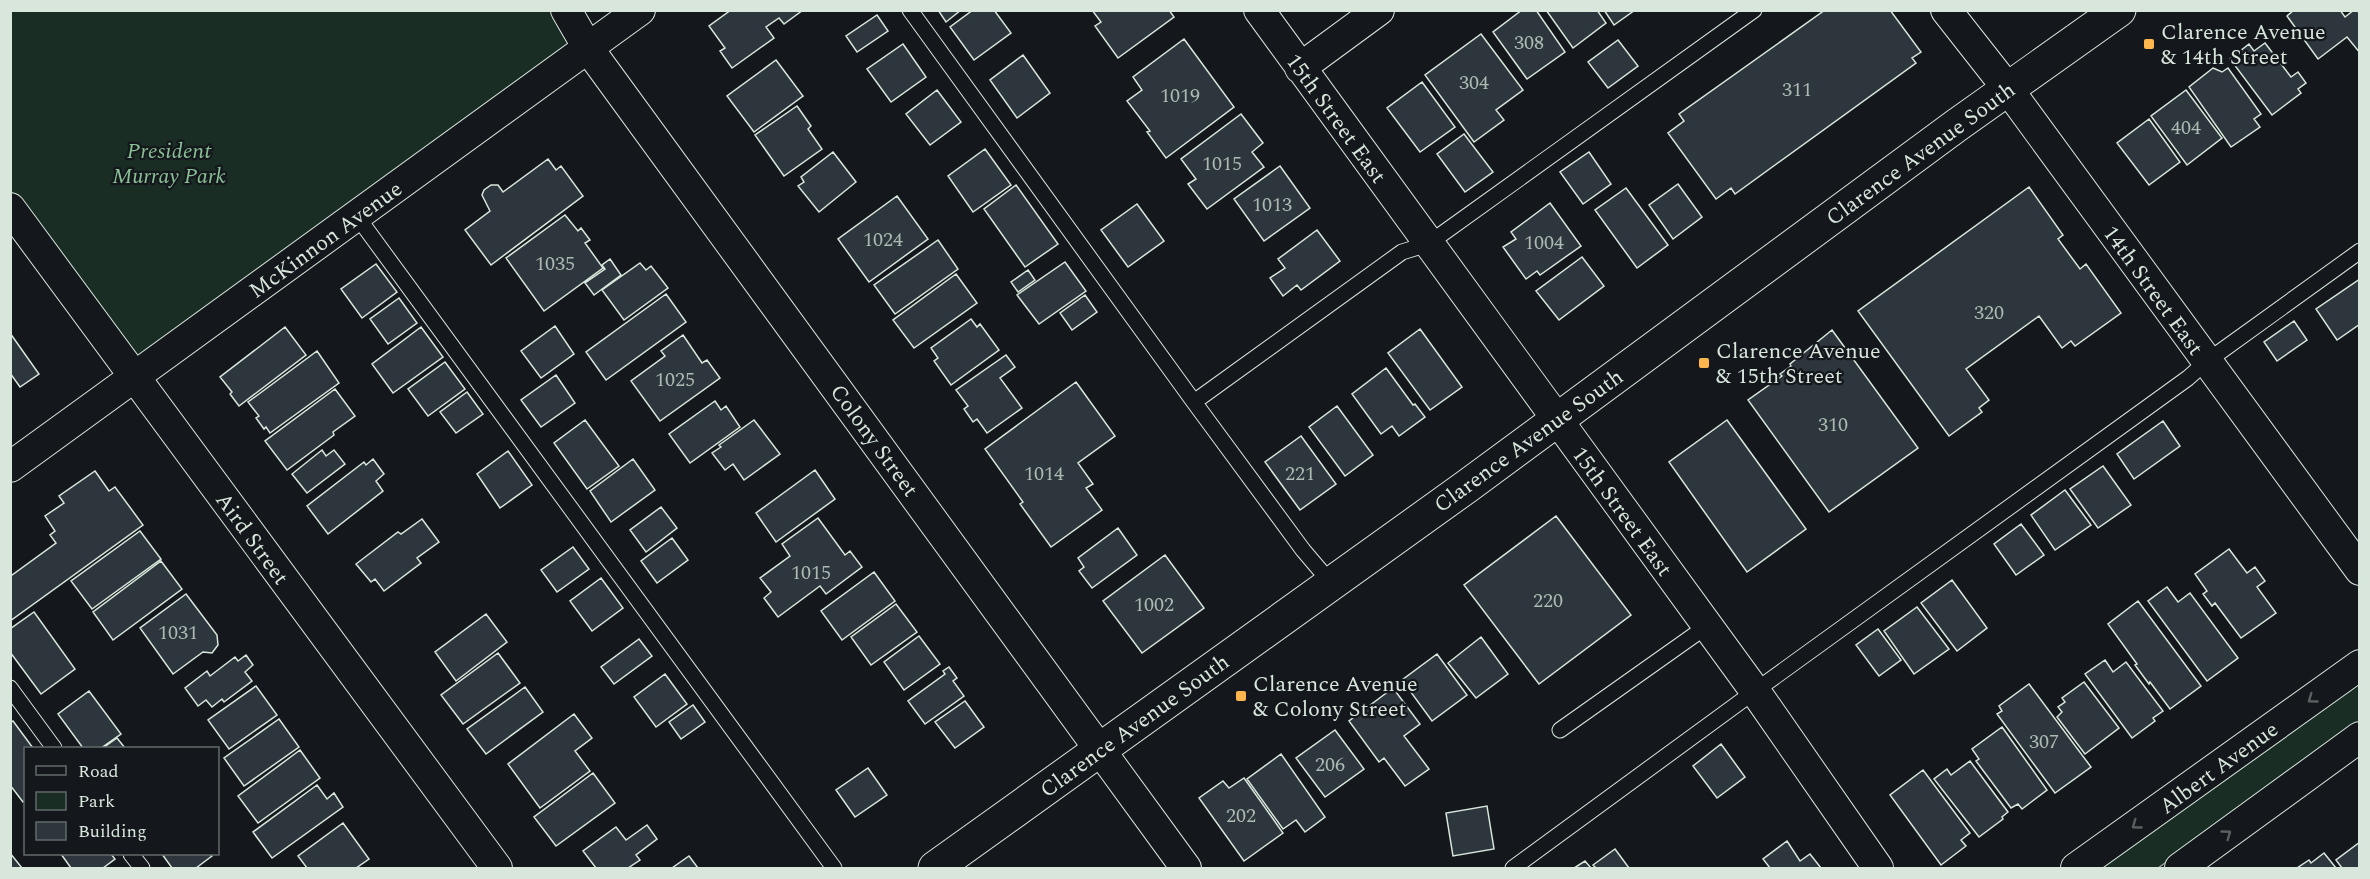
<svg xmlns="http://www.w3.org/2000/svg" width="2370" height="879" viewBox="0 0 2370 879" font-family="Spectral,serif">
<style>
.green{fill:#1a2d24;stroke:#939e99;stroke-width:1.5}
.building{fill:#2c363c;stroke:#d8e6dc;stroke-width:1.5}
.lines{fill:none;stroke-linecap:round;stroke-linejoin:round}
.lane-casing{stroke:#d8e6dc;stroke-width:17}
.street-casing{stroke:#d8e6dc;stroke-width:32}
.secondary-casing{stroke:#d8e6dc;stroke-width:35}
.lane{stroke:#14181c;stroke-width:15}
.street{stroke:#14181c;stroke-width:30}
.secondary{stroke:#14181c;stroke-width:33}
.oneway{stroke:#59605f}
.poi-dot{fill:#ffb74d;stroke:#14181c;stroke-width:2}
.labels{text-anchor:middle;stroke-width:4.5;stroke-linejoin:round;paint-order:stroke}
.number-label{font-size:20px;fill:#adbab4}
.poi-label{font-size:22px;fill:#d8e6dc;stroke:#14181c;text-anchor:start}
.street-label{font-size:22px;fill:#d8e6dc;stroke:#14181c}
.park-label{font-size:22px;font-style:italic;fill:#8ac095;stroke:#14181c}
</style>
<rect width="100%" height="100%" fill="#14181c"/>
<!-- green -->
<path class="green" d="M10,11H561L588,48L135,378L11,206Z
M2359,678V722L2158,868H2097Z"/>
<!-- building -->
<path class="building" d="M731,10H803L784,24L779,18L766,27L774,38L732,68L720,51L725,48L709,26Z
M938,10H961L946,22Z
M973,10H994L1011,33L974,60L950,27Z
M1092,10H1169L1174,17L1118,58L1095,26L1101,22Z
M1522,10H1536L1565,52L1527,79L1493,32Z
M1546,10H1597L1606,23L1573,48Z
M1604,10H1635L1614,25Z
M1825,10H1890L1921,52L1912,58L1916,63L1735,194L1731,188L1716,199L1668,133L1684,121L1679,114Z
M2294,10H2340L2345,17L2354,10H2357L2360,14V53L2347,37L2318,59L2287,16Z
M877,15L888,31L857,52L846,36Z
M1481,34L1523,90L1496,110L1504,120L1474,142L1425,75Z
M1184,39L1234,107L1166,158L1147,132L1150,131L1127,101L1142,90L1133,77Z
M1618,40L1638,66L1608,88L1588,62Z
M2265,43L2291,77L2298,72L2306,83L2298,89L2301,93L2272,115L2230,59L2249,44L2254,51Z
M903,44L926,77L891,102L867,69Z
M1023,55L1050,93L1017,118L990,80Z
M776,60L803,96L754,132L727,96Z
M2213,68L2222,72L2228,68L2261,114L2254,119L2260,127L2231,147L2189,87Z
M1422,82L1455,127L1420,152L1387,108Z
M937,90L961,122L930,145L906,114Z
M2186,90L2222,138L2187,165L2151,116Z
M797,106L811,126L808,129L822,149L784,176L755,135Z
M1241,114L1263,143L1252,152L1264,167L1207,209L1188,184L1196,179L1181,159Z
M2149,119L2180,162L2149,185L2117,143Z
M1464,134L1493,172L1465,192L1437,154Z
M985,149L1011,185L973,212L948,176Z
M833,152L856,182L819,212L798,186L804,182L801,177Z
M1589,152L1611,184L1583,204L1560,172Z
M548,159L556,170L561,166L583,196L491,265L465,230L490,211L482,195L484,190L491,185H498L503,192Z
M1280,166L1310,208L1264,241L1234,199Z
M1678,184L1702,217L1673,239L1649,205Z
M1016,185L1058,244L1025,267L984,209Z
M2029,187L2063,235L2058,239L2080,269L2086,264L2121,313L2075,346L2071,341L2062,348L2039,316L1966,369L1989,400L1979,408L1982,412L1949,436L1858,311Z
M1626,188L1668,245L1637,268L1595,210Z
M897,196L928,239L869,282L838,239Z
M1550,203L1581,246L1540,275L1537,271L1526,279L1503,247L1516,239L1511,232Z
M1137,204L1164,241L1128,267L1101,230Z
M565,215L578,231L581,228L590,240L585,243L603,268L544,311L506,258Z
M1317,230L1340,261L1301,290L1297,285L1283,296L1270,278L1285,268L1278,259Z
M938,240L958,269L895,314L874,285Z
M1582,257L1604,286L1559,320L1536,291Z
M610,259L621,275L594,295L585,283L605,269L602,265Z
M1065,262L1086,291L1039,324L1017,295Z
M640,263L646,270L651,266L668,288L624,320L602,290Z
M376,264L397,292L362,318L341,289Z
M1028,270L1035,280L1018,292L1011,282Z
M956,274L977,303L914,348L893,320Z
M2360,279V324L2337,340L2316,309Z
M666,294L686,322L606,380L586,352Z
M1085,295L1097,312L1072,330L1060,313Z
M399,298L417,323L388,344L370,319Z
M971,319L977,327L980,324L999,350L951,385L934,361L938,358L931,348Z
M2294,321L2307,340L2277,361L2264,342Z
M555,326L574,354L541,378L521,351Z
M285,327L306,355L239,406L230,394L232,392L220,377Z
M421,327L443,357L393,393L372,364Z
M1420,329L1462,387L1430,410L1388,353Z
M1832,330L1918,448L1829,512L1748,400L1782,376L1780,374L1791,366L1790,364Z
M10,333L39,374L20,387L10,373Z
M683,335L702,363L707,360L720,378L660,421L631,381L665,356L661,351Z
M317,351L339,383L270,433L266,427L264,429L256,418L259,416L248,402Z
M1006,355L1015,367L1000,378L1022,408L987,433L977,419L973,422L964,409L968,406L956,390Z
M445,362L465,389L428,416L408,389Z
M1386,368L1413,405L1415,404L1425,417L1399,436L1392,426L1381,434L1352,394Z
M556,375L575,403L541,427L521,400Z
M1076,382L1115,436L1078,463L1093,484L1086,488L1102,510L1051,547L1020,504L1023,502L985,449Z
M335,389L355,416L333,432L334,435L287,470L265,441Z
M467,392L483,414L456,433L440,412Z
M715,401L721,410L726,406L740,427L690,463L669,434Z
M1337,406L1373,455L1345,476L1309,427Z
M585,420L619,466L587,489L554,443Z
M754,420L780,454L744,480L733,464L725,470L712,453L721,447L719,445Z
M1727,420L1806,529L1747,572L1669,462Z
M2163,421L2180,446L2134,479L2117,454Z
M1301,436L1336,484L1300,510L1265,462Z
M322,450L326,456L334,450L345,464L307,493L292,474Z
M508,451L532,485L500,508L477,474Z
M373,459L384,474L376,481L383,491L328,534L307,506L364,462L366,465Z
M633,459L655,490L611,522L590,491Z
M2103,466L2131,505L2098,528L2070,489Z
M815,470L835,499L776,542L756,513Z
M95,471L109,491L115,487L143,525L10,621V573L12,575L56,543L50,535L55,531L45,516L64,503L59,496Z
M2065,490L2091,525L2055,550L2031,515Z
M661,507L677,528L646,552L630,530Z
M1556,516L1631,615L1539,684L1464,585Z
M818,518L845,555L850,551L862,567L826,594L820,586L778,617L764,598L771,592L760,578L790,556L782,544Z
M422,519L439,542L417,558L421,563L384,591L375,579L371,582L356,564L398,532L401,534Z
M2021,524L2044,555L2016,575L1994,544Z
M1118,528L1137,555L1092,588L1079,571L1084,567L1078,558Z
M140,531L161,559L92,609L71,581Z
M672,538L688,560L657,583L641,561Z
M573,547L589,569L557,592L541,570Z
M2229,549L2247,573L2255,567L2265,581L2257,587L2276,613L2241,638L2215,603L2212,606L2203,594L2207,591L2195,574Z
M1165,555L1204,608L1142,653L1103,601Z
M161,561L182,589L113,640L93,612Z
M874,572L895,601L842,640L821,611Z
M601,578L623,608L592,631L570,601Z
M1952,580L1987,628L1957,651L1921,603Z
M2167,587L2178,602L2190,593L2238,658L2207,681L2148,601Z
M186,594L217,635L218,645L212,653L203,652L173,674L140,628Z
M2138,601L2201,686L2170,709L2150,682L2149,684L2135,665L2137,664L2108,624Z
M896,604L917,632L871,665L851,637Z
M1917,607L1949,649L1914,674L1884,631Z
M34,612L75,669L41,694L10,652V629Z
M486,614L507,642L456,681L435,652Z
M1878,629L1901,660L1879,676L1856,645Z
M919,636L940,664L904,690L884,662Z
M1481,637L1508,674L1476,698L1448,663Z
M639,639L652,656L614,684L601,667Z
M498,653L520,683L463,724L441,695Z
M1437,654L1467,695L1432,721L1402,680Z
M246,655L253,665L245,672L252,681L224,702L222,699L212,707L206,700L198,706L185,688L207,671L210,676L235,657L238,661Z
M2105,660L2113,672L2126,662L2163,711L2153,718L2155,721L2132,738L2085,674Z
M949,667L957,678L953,681L964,696L925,724L908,701L945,674L943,671Z
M665,674L687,704L656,727L634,697Z
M2084,682L2119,728L2085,754L2057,717L2062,712L2058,707L2065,702L2062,698Z
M2029,684L2091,767L2055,793L1997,714L2002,711L1999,706Z
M256,686L277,715L229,749L208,720Z
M525,687L543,712L486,754L467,729Z
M1393,688L1420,724L1404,736L1429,769L1405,786L1384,758L1379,762L1349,721Z
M89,691L121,734L101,748H83L58,714Z
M965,701L984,727L955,748L935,722Z
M693,705L705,722L681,739L669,722Z
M574,714L592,738L575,751L590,771L540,808L508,764Z
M279,719L299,747L244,786L224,758Z
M13,721L33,748H26V800L23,802L10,785V723Z
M2002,727L2047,790L2022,809L2018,804L2011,808L1976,761L1979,759L1972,749Z
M1335,730L1364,769L1325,797L1296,758Z
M117,738L125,748H103Z
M1721,744L1745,777L1717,798L1693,766Z
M300,750L320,778L258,823L238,796Z
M1281,754L1325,817L1305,832L1296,820L1283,829L1247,779Z
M1970,761L2008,812L2002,817L2003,819L1979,837L1934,779L1947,769L1951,775Z
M868,768L887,795L855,817L836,790Z
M1923,770L1970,833L1961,840L1966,846L1941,865L1890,795Z
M593,773L615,803L556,846L534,817Z
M1244,778L1283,833L1244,861L1199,798L1223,781L1229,788Z
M317,785L327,799L334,793L343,807L272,858L253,832Z
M1487,806L1494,849L1453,856L1446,813Z
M343,823L369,859L356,868H307L298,856Z
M647,825L657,839L636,855L640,860L628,868H596L583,851L616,827L626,840Z
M1787,841L1800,861L1810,854L1821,868H1770L1763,859Z
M2360,842V868H2342L2336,860Z
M1615,849L1629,868H1596L1593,865Z
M10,853L22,868H10Z
M2324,853L2336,868H2297L2309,860L2311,863Z
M61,854H111L115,859L103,868H71Z
M162,854H210L212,856L196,868H172Z
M689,856L698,868H672Z
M1585,861L1591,868H1574Z"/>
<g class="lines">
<!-- lane casing -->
<g class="lane-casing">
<path id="lane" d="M910,10L1194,402L1303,550L1331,583
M356,215L834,868
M1194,402L1402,252L1428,244L1754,10
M10,688L54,748
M1560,730L1707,626
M131,854L142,868
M1513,868L1755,691L2188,378L2206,362L2360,251"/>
</g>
<!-- street casing -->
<g class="street-casing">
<path id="street" d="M566,10L588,48L1186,868
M1259,10L1755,691L1878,868
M1946,10L2008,89L2360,570
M1300,68L1379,10
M10,208L497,868
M10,467L640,10
M2076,868L2360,665
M2180,868L2360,737"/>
</g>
<!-- secondary casing -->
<g class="secondary-casing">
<path id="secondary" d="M935,868L1466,487L1957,125L2119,10"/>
</g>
<!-- lane -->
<use href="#lane" class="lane"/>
<!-- street -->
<use href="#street" class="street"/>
<!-- secondary -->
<use href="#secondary" class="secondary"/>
</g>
<!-- one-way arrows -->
<defs><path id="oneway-chevron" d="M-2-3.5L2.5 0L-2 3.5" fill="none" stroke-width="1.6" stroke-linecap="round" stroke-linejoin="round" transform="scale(1.5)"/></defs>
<g class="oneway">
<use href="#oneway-chevron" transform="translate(2312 699) rotate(144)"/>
<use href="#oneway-chevron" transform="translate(2136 825) rotate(144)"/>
<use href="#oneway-chevron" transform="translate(2227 834) rotate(-36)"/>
</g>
<!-- markers -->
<g class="poi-dot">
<rect x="2143" y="38" width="12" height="12" rx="3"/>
<rect x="1698" y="357" width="12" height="12" rx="3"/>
<rect x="1235" y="690" width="12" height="12" rx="3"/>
</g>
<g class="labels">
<!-- number labels -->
<g class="number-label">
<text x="1529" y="49">308</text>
<text x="1474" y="89">304</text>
<text x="1797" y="96">311</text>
<text x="1180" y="102">1019</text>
<text x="2186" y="134">404</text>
<text x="1222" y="170">1015</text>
<text x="1272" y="211">1013</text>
<text x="883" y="246">1024</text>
<text x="1544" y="249">1004</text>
<text x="555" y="270">1035</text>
<text x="1989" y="319">320</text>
<text x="675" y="386">1025</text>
<text x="1833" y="431">310</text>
<text x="1044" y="480">1014</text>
<text x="1300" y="480">221</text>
<text x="811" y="579">1015</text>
<text x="1548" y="607">220</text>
<text x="1154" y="611">1002</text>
<text x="178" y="639">1031</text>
<text x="2044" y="748">307</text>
<text x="1330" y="771">206</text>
<text x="1241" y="822">202</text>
</g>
<!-- poi labels -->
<g class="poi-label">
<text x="2161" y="39">Clarence Avenue<tspan x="2161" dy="25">&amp; 14th Street</tspan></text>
<text x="1716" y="358">Clarence Avenue<tspan x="1716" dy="25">&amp; 15th Street</tspan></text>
<text x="1253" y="691">Clarence Avenue<tspan x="1253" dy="25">&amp; Colony Street</tspan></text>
</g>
<!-- street labels -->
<g class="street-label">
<text transform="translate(1337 118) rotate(54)" y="8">15th Street East</text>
<text transform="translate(1920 153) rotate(-36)" y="8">Clarence Avenue South</text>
<text transform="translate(325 239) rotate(-36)" y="8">McKinnon Avenue</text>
<text transform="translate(2154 290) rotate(54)" y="8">14th Street East</text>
<text transform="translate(875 440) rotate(54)" y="8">Colony Street</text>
<text transform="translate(1528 440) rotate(-36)" y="8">Clarence Avenue South</text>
<text transform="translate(1623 511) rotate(54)" y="8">15th Street East</text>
<text transform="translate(253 538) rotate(54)" y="8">Aird Street</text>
<text transform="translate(1134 725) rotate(-36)" y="8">Clarence Avenue South</text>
<text transform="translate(2218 767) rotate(-36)" y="8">Albert Avenue</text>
</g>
<!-- park labels -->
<g class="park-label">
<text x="169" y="158">President<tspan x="169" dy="25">Murray Park</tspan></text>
</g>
</g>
<!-- border -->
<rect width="2370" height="879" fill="none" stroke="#d8e6dc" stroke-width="24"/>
<!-- legend -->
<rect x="24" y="747" width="195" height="108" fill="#14181c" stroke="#626a69" stroke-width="1.5"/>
<rect x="36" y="766" width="30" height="9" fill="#14181c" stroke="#626a69" stroke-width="1.5"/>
<text x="78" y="777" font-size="18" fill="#d8e6dc">Road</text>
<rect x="36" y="792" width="30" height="18" fill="#1a2d24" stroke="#626a69" stroke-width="1.5"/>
<text x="78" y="807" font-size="18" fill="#d8e6dc">Park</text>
<rect x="36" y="822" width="30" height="18" fill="#2c363c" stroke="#626a69" stroke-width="1.5"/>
<text x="78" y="837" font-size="18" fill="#d8e6dc">Building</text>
</svg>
